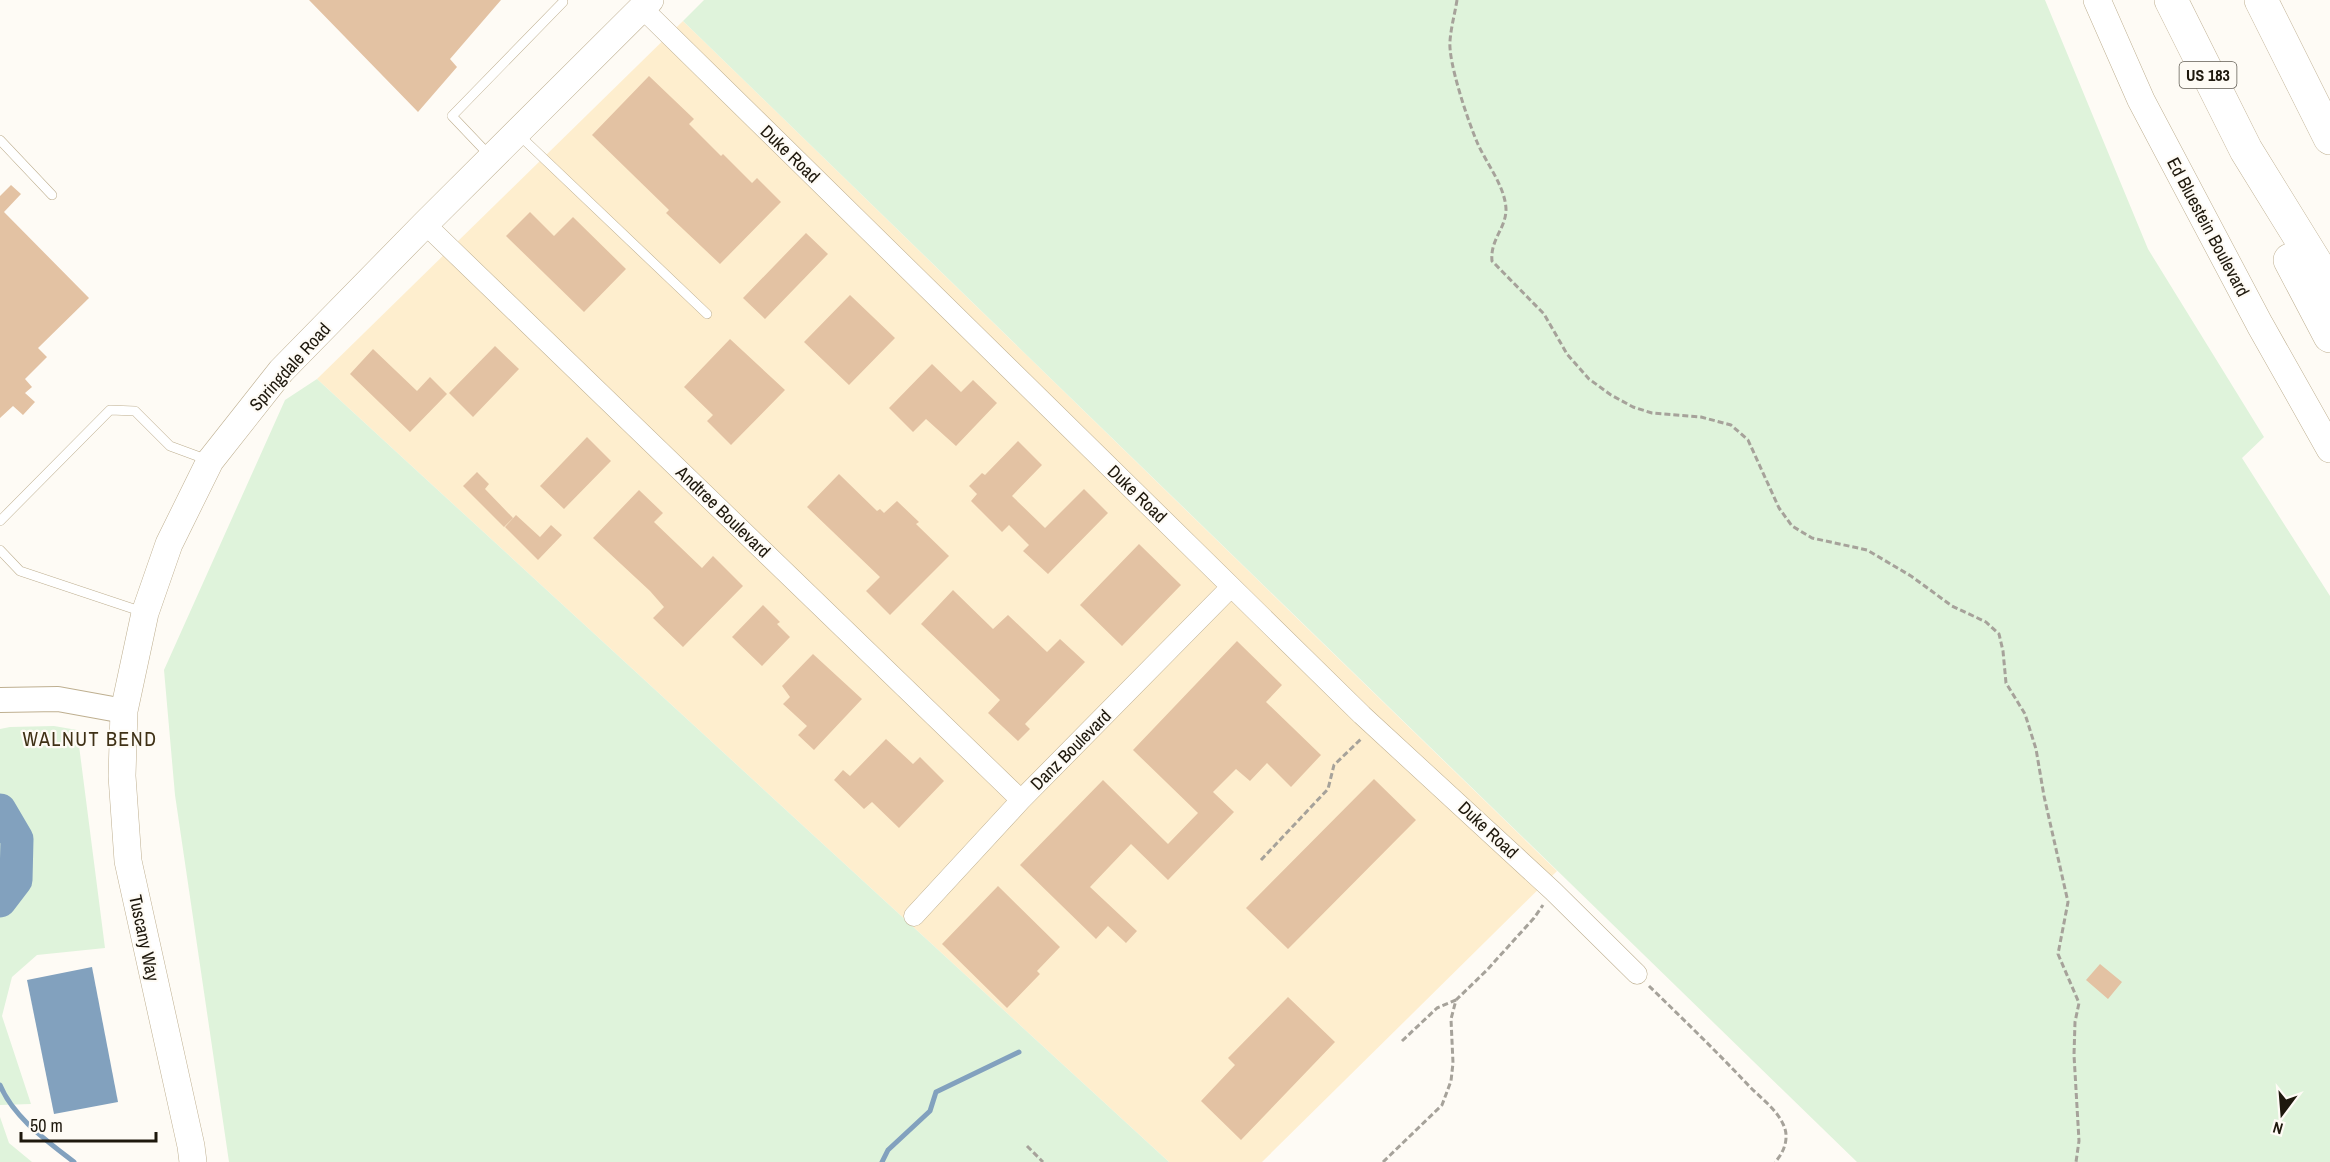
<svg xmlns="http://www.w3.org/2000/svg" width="2330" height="1162" viewBox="0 0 2330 1162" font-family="'Archivo Narrow',sans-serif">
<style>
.built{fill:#feeece}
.green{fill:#dff3db}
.water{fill:#82a1be}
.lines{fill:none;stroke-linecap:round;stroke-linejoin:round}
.stream{stroke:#82a1be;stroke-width:5}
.river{stroke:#82a1be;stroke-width:33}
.building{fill:#e3c2a3}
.service-casing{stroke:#beaf90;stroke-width:10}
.minor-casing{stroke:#beaf90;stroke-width:21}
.tertiary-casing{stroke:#beaf90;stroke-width:26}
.secondary-casing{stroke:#beaf90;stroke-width:28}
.motorway-casing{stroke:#beaf90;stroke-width:34}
.path{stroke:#a6a29a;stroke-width:3;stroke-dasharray:6 3;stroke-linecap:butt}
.service{stroke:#fff;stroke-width:9}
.minor{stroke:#fff;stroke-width:20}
.tertiary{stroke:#fff;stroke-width:24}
.secondary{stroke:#fff;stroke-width:27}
.motorway{stroke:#fff;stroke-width:33}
.labels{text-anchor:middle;stroke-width:4.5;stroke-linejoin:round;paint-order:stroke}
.shield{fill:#fefbf5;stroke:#615c53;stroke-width:1.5}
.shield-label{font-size:16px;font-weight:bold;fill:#1e180d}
.street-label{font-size:18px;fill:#1e180d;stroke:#fefbf5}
.neighbourhood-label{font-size:20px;letter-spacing:1.5px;fill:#3f3116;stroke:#fefbf5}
</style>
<rect width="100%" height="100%" fill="#fefbf5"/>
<!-- built -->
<path class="built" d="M683,21L1557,871L1262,1162H1169L317,379Z"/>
<!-- green -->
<path class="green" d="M704,0H2045L2148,249L2264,437L2242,458L2330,596V1162H1857L683,21Z
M317,379L1169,1162H229L175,795L164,670L285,400Z
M54,726L77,730L105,948L37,955L12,977L2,1016L31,1104L0,1105V729L10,727Z
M0,1117L9,1143L32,1162H0Z"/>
<!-- water -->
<path class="water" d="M92,967L118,1102L54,1114L27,980Z"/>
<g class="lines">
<!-- stream -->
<path class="stream" d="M0,1085C13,1117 47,1141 74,1162
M882,1162L888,1150L930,1111L936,1092L1019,1052"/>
<!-- river -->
<path class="river" d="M0,810L17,839L16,880L0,901"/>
</g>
<!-- building -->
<path class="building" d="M309,0H501L450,59L457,67L418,112Z
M649,76L694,119L689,124L721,156L723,154L752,183L757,178L781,202L720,264L666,213L669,210L592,135Z
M11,185L21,194L4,212L89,298L38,348L47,357L25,379L32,387L25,393L35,402L23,415L13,406L0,418V196Z
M530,212L554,236L573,217L626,269L584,312L506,236Z
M806,233L828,254L765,319L743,298Z
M850,295L895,338L849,385L804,342Z
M730,339L785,390L731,445L707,421L713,415L684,387Z
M495,346L519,369L473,417L449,393Z
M373,349L417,391L430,377L447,394L410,432L350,374Z
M932,364L961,392L973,380L997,403L956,446L926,419L913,432L889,408Z
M587,437L611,461L564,509L540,486Z
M1018,441L1042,465L1012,496L1045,528L1084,489L1108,513L1048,574L1023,551L1029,545L1009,525L1002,532L971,501L977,494L969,486L982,473L985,475Z
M477,472L489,484L485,489L513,518L504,527L463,486Z
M839,474L877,511L880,509L884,513L897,501L919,522L916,524L949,556L890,615L866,591L880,577L807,507Z
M639,490L663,513L654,522L702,568L713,556L743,586L683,647L653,618L664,607L650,591L593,538Z
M516,515L540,537L551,525L562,535L538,560L505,527Z
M1139,544L1181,585L1122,646L1080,605Z
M953,590L993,629L1008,615L1047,652L1060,639L1085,662L1025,724L1030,729L1018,741L988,713L1000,700L921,624Z
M763,605L780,622L777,624L790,637L762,666L732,637Z
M1237,641L1282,685L1266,702L1321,755L1291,787L1267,763L1250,781L1236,769L1213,792L1234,812L1168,880L1131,844L1090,887L1137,931L1126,943L1108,926L1096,939L1020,865L1103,780L1168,844L1198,813L1133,750Z
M813,654L862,699L814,750L798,735L807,726L783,704L790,697L782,686Z
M886,739L913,764L920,757L944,781L899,828L872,802L864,809L834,780L843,770L850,776Z
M1374,779L1416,820L1288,949L1246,908Z
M998,886L1060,947L1037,971L1040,974L1007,1008L942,944Z
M2100,964L2122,982L2108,999L2086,980Z
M1288,997L1335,1042L1241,1140L1201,1101L1235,1065L1228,1058Z"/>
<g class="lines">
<!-- service casing -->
<g class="service-casing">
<path id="service" d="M518,134L707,314
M0,140L52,195
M490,156L452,116L563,2
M0,521L110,410L135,411L170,446L208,460
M0,550L20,571L143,612"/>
</g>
<!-- minor casing -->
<g class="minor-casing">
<path id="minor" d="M642,8L1362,715L1553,891L1637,974
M425,224L1021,800
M914,916L1021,800L1231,587"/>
</g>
<!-- tertiary casing -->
<g class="tertiary-casing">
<path id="tertiary" d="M0,700L58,699L124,711"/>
</g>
<!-- secondary casing -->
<g class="secondary-casing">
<path id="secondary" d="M2097,0L2141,100L2260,325L2330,449
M193,1162L191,1146L128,861L122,776L124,711L145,613L169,544L210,461L281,371L425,224L650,0"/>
</g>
<!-- motorway casing -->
<g class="motorway-casing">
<path id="motorway" d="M2171,0L2246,150L2330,286
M2261,0L2330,138
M2290,260L2330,336"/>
</g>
<!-- path -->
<path class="path" d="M1457,0C1455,13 1451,27 1450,41C1448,62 1468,121 1477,142C1486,163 1505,186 1506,209C1506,229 1490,239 1492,261L1544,314L1567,354L1589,379L1611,395L1633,407L1652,413L1701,417L1731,425L1748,440L1779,508L1792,526L1812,538L1867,550L1911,576L1952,606L1986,622L1999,634L2003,651L2006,683L2025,714L2036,749L2044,796L2068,902L2058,954L2079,1003L2075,1022L2074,1055L2079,1141L2076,1162
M1261,860L1328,789L1334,765L1362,738
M1649,986C1683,1019 1717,1052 1750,1087C1761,1098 1777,1110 1783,1124C1790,1137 1784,1153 1775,1162
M1402,1041L1437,1008L1456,1000
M1027,1146L1043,1162
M1383,1162L1442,1105L1451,1081L1453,1063L1451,1019L1456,1000L1487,970L1534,918L1543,905"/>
<!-- service -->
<use href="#service" class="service"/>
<!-- minor -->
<use href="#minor" class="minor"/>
<!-- tertiary -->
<use href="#tertiary" class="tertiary"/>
<!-- secondary -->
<use href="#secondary" class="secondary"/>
<!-- motorway -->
<use href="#motorway" class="motorway"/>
</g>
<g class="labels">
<!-- shield labels -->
<rect class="shield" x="2179.5" y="62" width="57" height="26" rx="4.5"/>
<g class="shield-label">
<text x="2208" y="81">US 183</text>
</g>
<!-- street labels -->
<g class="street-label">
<text transform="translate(790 154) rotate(44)" y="6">Duke Road</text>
<text transform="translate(2208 227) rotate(62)" y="6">Ed Bluestein Boulevard</text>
<text transform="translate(290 367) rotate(-48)" y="6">Springdale Road</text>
<text transform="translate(1137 494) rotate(44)" y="6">Duke Road</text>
<text transform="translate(723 512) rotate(44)" y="6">Andtree Boulevard</text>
<text transform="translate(1071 750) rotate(-45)" y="6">Danz Boulevard</text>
<text transform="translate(1488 830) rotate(43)" y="6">Duke Road</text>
<text transform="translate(144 938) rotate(78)" y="6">Tuscany Way</text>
</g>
<!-- neighbourhood labels -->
<g class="neighbourhood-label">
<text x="90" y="746">WALNUT BEND</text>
</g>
</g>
<!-- north arrow -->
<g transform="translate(2282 1114) rotate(196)" stroke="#fefbf5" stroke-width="4.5" paint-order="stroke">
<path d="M0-4.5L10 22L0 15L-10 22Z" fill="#1e180d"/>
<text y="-9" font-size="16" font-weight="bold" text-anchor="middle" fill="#1e180d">N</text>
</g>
<!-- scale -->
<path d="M21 1132v9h135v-9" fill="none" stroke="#1e180d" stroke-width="3"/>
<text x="30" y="1132" font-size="18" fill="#1e180d" stroke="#fefbf5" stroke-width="4.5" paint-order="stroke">50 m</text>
</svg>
